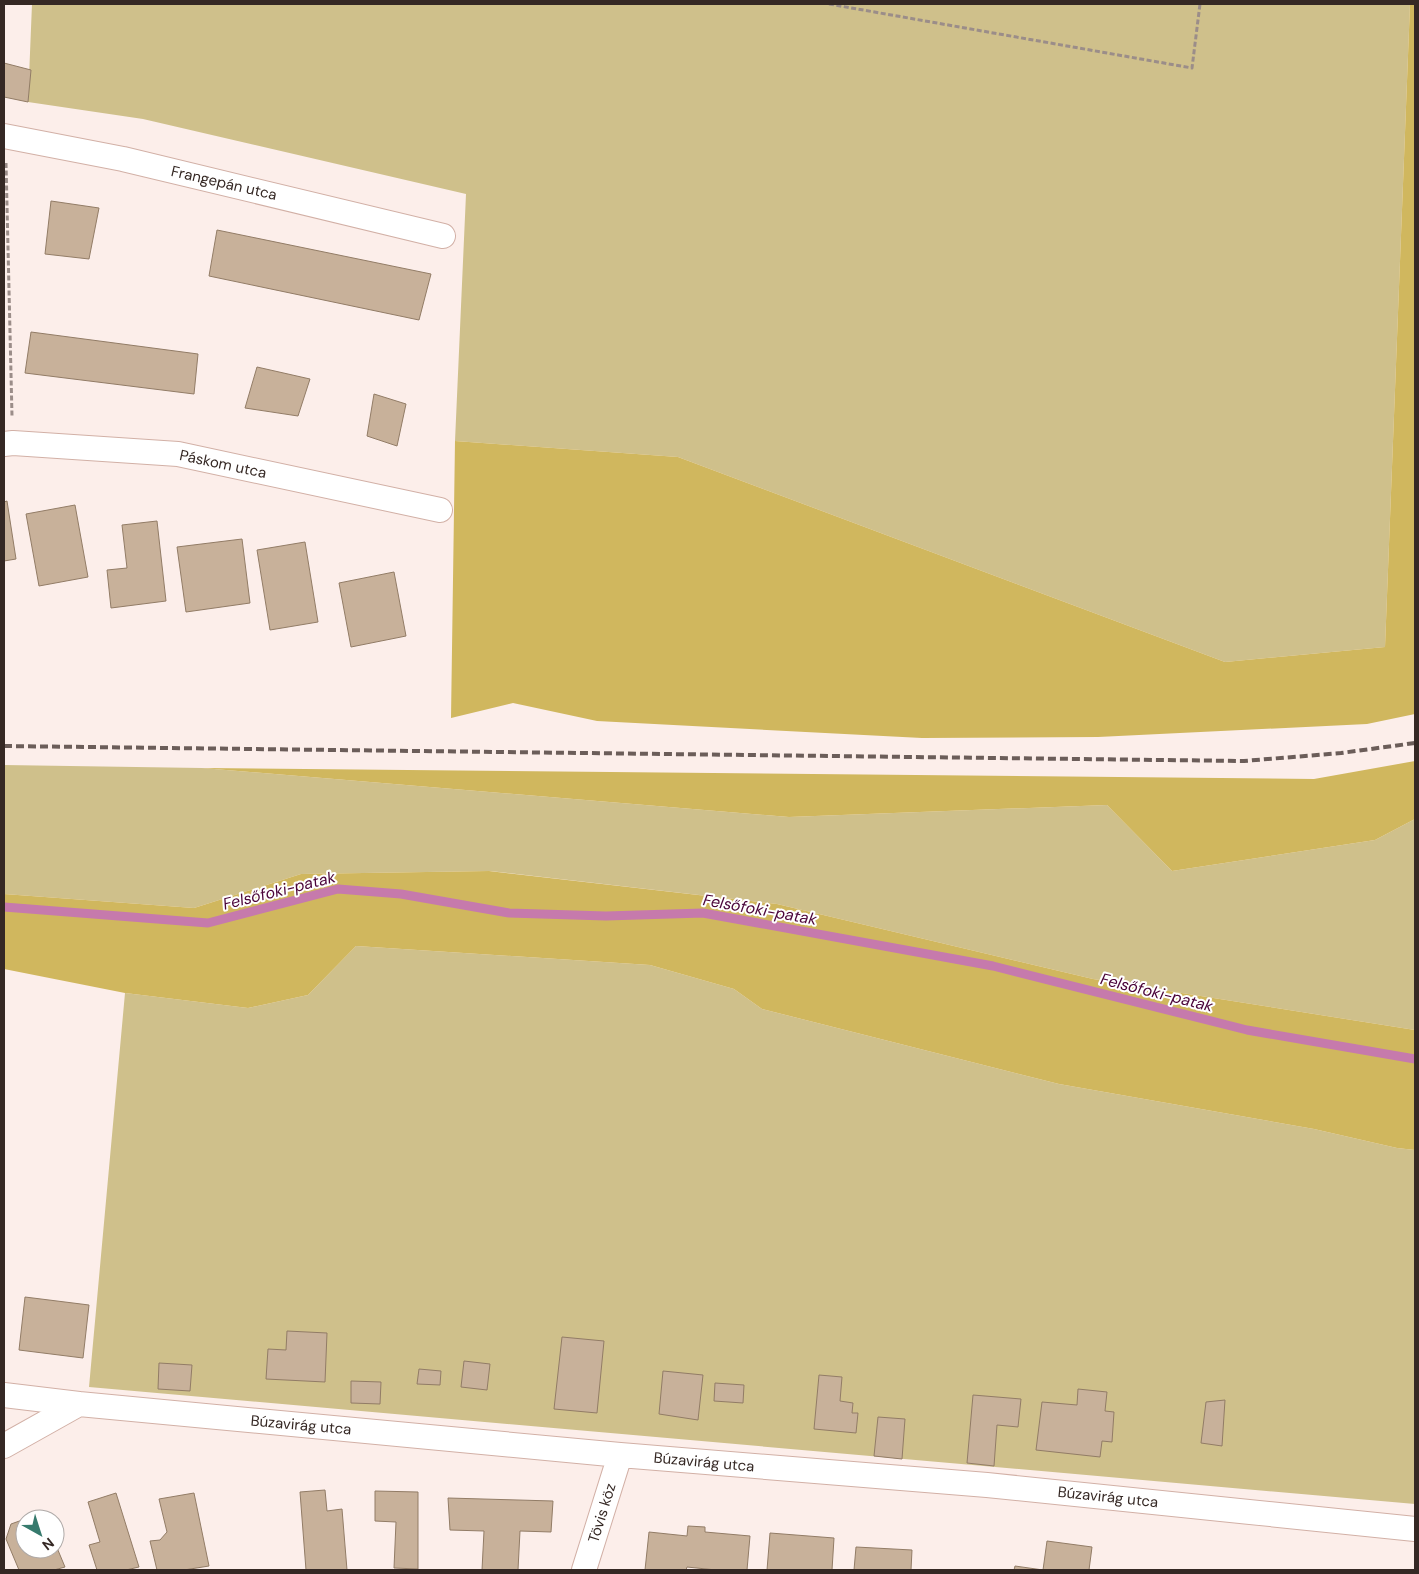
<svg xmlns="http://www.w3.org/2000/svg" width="1419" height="1574" viewBox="0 0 1419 1574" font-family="'DM Sans',sans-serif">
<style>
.green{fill:#cfc08b}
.forest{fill:#d0b75e}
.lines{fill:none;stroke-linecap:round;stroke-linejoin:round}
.stream{stroke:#c67aac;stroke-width:9}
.building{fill:#c8b19a;stroke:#927c66}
.street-casing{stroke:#d2b0a6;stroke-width:26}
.path{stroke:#9b8d89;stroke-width:3;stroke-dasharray:5 2.5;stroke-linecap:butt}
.street{stroke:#fff;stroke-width:24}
.rail{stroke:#6b5d59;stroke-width:4;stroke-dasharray:8 4;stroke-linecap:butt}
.labels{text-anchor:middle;stroke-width:4;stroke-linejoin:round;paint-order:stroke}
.street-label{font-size:15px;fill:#352824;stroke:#fff}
.water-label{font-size:16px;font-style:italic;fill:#4a0439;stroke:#fff}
</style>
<rect width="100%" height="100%" fill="#fceeea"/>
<!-- green -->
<path class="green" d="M32,4H1410L1385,647L1225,662L678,457L455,441L466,194L143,119L28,102Z
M4,765L202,768L789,817L1107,805L1172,871L1375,840L1415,819V1030L1093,979L777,904L490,871L301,874L194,908L4,894Z
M356,946L650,965L734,989L762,1009L1059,1084L1314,1129L1397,1148L1415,1150V1504L89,1387L125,993L248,1008L308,995Z"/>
<!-- forest -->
<path class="forest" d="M1410,4H1415V714L1367,724L1098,737L922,738L597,721L513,703L451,718L455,441L678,457L1225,662L1385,647Z
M1415,761V819L1375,840L1172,871L1107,805L789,817L202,768L1314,779Z
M489,871L777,904L1093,979L1415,1030V1150L1397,1148L1314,1129L1059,1084L762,1009L734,989L650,965L356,946L308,995L248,1008L125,993L4,969V894L194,908L301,874Z"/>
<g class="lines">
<!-- stream -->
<path class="stream" d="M4,907L208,923L338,889L401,894L509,913L606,916L703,913L993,966L1247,1030L1415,1059"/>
</g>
<!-- building -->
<path class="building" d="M4,63L31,70L28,102L4,97Z
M51,201L99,208L89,259L45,254Z
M217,230L431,274L419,320L209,276Z
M31,332L198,354L194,394L25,373Z
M257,367L310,379L298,416L245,408Z
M374,394L406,404L397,446L367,436Z
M7,501L16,559L4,561V502Z
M75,505L88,577L39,586L26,514Z
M157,521L166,601L111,608L107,570L127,568L122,525Z
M242,539L250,603L186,612L177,547Z
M305,542L318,622L270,630L257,550Z
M394,572L406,636L351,647L339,583Z
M25,1297L89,1305L83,1358L19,1350Z
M287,1331L327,1333L325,1382L266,1379L268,1349L286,1350Z
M562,1337L604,1341L597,1413L554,1409Z
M464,1361L490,1364L487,1390L461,1387Z
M159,1363L192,1365L190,1391L158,1389Z
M419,1369L441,1371L440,1385L417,1384Z
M663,1371L703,1375L698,1420L659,1414Z
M819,1375L842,1377L840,1401L853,1403L852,1413H858L856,1433L814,1429Z
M351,1381L381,1382L380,1404L351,1403Z
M715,1383L744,1385L743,1403L714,1401Z
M1078,1389L1107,1392L1105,1411L1114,1412L1112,1442L1102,1441L1100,1457L1036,1450L1042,1402L1077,1405Z
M973,1395L1021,1399L1018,1427L997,1425L994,1466L967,1463Z
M1225,1400L1222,1446L1201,1443L1206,1402Z
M878,1417L905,1419L902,1459L874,1456Z
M325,1490L327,1511L342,1509L347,1570H306L300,1492Z
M375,1491L418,1492V1569L394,1568L396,1522L375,1521Z
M116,1493L139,1567L126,1570H97L89,1545L100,1542L88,1502Z
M194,1493L209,1566L184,1570H157L150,1541L160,1540L167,1532L159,1499Z
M448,1498L553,1501L551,1532L520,1531L518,1570H482L484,1531L450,1530Z
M43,1513L45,1519H25Z
M25,1519V1549H55V1543L65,1567L54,1570H19L6,1539L11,1524Z
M688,1526L705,1527V1532L750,1536L747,1570H716L687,1567L686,1570H645L649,1532L687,1536Z
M770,1533L834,1538L832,1570H767Z
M1047,1541L1092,1547L1089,1570H1014L1015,1566L1043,1570Z
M856,1547L912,1550L911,1570H854Z"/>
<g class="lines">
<!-- street casing -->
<g class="street-casing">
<path id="street" d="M4,136L123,159L443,236
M4,444L13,443L178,454L440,510
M4,1395L79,1404
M4,1446L79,1404L620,1455L987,1485L1415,1529
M584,1570L620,1455"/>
</g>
<!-- path -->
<path class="path" d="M829,4L1192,68L1200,4
M6,163L12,416"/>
<!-- street -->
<use href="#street" class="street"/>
<!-- rail -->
<path class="rail" d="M4,746L1244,761L1341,753L1415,743"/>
</g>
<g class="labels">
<!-- street labels -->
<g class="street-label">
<text transform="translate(224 183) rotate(13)" y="5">Frangepán utca</text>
<text transform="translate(223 464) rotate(12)" y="5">Páskom utca</text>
<text transform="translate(301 1425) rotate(5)" y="5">Búzavirág utca</text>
<text transform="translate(704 1462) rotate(5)" y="5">Búzavirág utca</text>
<text transform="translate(1108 1497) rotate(6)" y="5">Búzavirág utca</text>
<text transform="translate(602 1513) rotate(-73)" y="5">Tövis köz</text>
</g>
<!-- water labels -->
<g class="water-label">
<text transform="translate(279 890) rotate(-14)" y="6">Felsőfoki-patak</text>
<text transform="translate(760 909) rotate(10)" y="6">Felsőfoki-patak</text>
<text transform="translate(1157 992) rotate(14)" y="6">Felsőfoki-patak</text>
</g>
</g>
<!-- border -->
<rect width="1419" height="1574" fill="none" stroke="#352824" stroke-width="10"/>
<!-- north arrow -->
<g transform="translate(40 1534) rotate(141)"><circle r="24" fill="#ffffff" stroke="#aea9a7"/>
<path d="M0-4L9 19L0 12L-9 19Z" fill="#367a6d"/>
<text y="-8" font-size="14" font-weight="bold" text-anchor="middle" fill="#352824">N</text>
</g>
</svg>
